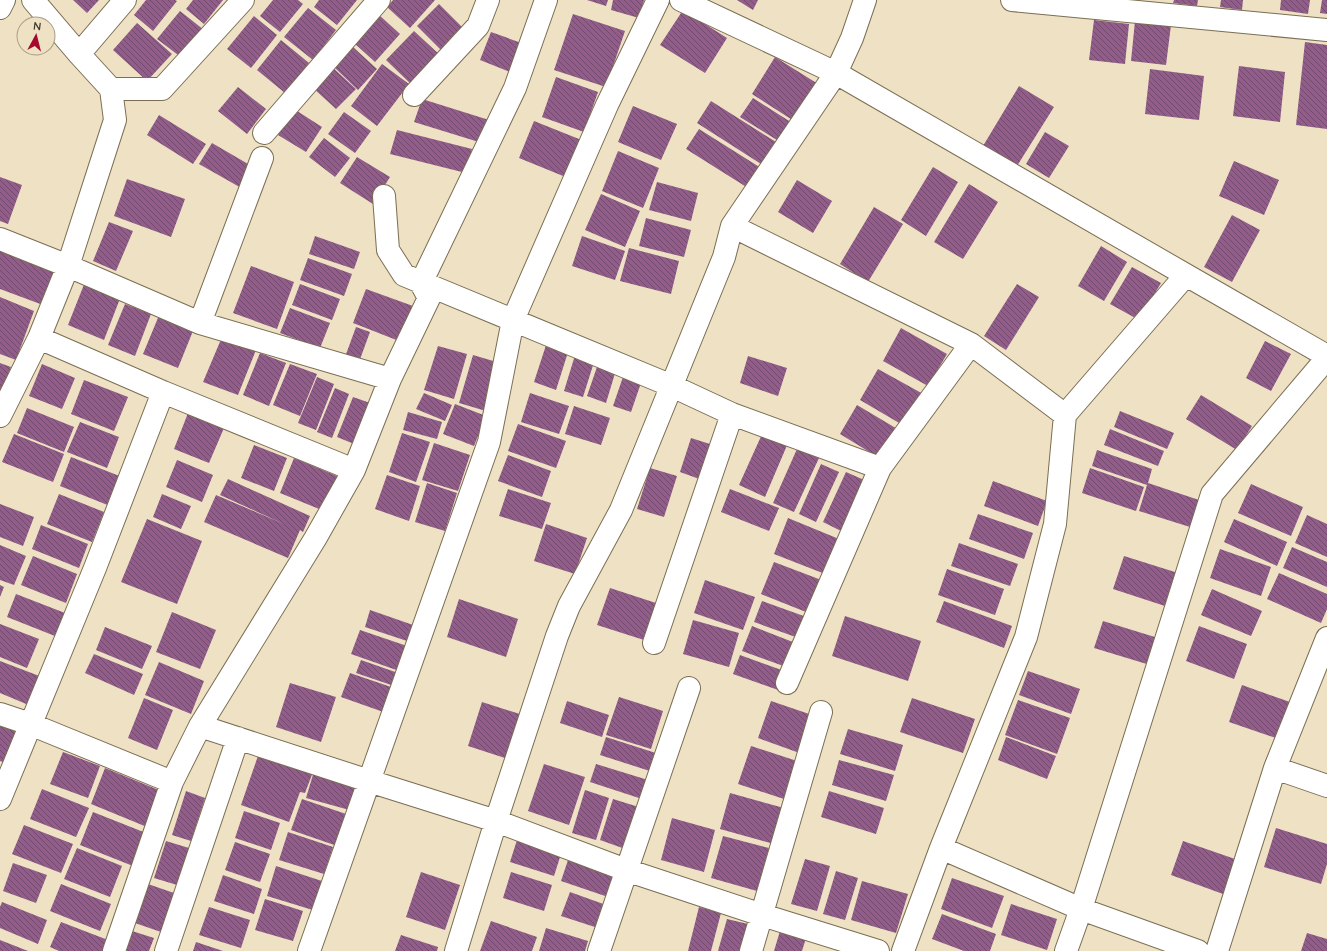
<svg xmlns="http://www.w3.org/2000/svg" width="1327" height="951" viewBox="0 0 1327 951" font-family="Quicksand,sans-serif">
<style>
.building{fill:url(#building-back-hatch)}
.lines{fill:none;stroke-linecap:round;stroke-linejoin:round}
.minor-casing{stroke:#7a6e53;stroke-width:24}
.minor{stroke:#fff;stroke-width:22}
</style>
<defs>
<pattern id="building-back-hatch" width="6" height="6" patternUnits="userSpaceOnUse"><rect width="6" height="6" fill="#925d8b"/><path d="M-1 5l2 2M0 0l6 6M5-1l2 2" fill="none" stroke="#724a6c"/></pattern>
</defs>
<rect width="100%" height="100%" fill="#efe1c3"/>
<!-- building -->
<path class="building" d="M73,0H99L87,13Z
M146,0H175L177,1L153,31L134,15Z
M193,0H223L204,24L186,9Z
M273,0H298L303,4L280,32L260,16Z
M319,0H357L337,25L314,7Z
M393,0H435L410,28L387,7Z
M587,0H608L606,6Z
M613,0H644L639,18L611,10Z
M737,0H758L753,10Z
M1174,0H1198L1197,6L1173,3Z
M1221,0H1243L1242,10L1220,7Z
M1281,0H1310L1308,14L1280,10Z
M1322,0H1327V14L1320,13Z
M439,4L466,31L444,53L417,26Z
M308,8L336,30L313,60L284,37Z
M683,10L727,38L705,73L660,45Z
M180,11L204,30L182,58L157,39Z
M378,14L400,34L375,62L353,42Z
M573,14L625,31L606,87L554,70Z
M254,16L277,35L251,68L227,49Z
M1094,20L1129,24L1125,64L1089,60Z
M1135,21L1171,25L1166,65L1131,61Z
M137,23L172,54L147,81L113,50Z
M414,31L441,56L413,86L386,60Z
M491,32L527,45L515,74L480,60Z
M281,40L309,63L285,93L257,70Z
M1305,42L1327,45V129L1296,125Z
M353,47L377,69L358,90L334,67Z
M775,57L818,84L794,121L752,94Z
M382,64L409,84L377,126L351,106Z
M331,66L356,89L336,109L312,87Z
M1239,66L1285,72L1280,122L1233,116Z
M1150,69L1204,76L1199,120L1145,114Z
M556,77L598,92L584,132L542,117Z
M1019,86L1054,107L1017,166L983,146Z
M238,87L266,109L247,134L218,111Z
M753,98L797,126L785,145L740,117Z
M422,99L489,120L482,143L414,122Z
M711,101L776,142L761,164L697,123Z
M633,106L677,124L661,160L618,142Z
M294,109L322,127L306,152L278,135Z
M344,112L371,131L355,153L328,134Z
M159,115L206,144L193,164L147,135Z
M534,121L584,141L568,178L519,158Z
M699,129L761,168L748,188L686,149Z
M397,130L472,149L466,173L390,154Z
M1045,132L1069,146L1049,178L1026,164Z
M324,138L350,158L335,177L309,157Z
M212,143L255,168L243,189L199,164Z
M618,151L659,168L643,208L602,191Z
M357,157L390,177L373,204L340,183Z
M1234,161L1279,180L1264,215L1219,196Z
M933,167L958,182L926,236L901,220Z
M0,177L22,185L8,224L0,221Z
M127,179L185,199L171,237L114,216Z
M797,180L832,201L813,233L778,212Z
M657,182L698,193L691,221L649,210Z
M969,184L998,202L963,259L934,242Z
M601,194L640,211L625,247L585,230Z
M874,207L903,224L868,282L840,264Z
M1232,215L1260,230L1232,282L1204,267Z
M646,218L691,230L684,257L639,246Z
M109,222L133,231L116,271L93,261Z
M315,236L360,252L354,269L309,254Z
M582,236L625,251L615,280L572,266Z
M1101,246L1127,262L1104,301L1078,286Z
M629,248L679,261L671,294L620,281Z
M0,251L56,273L43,305L0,289Z
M308,258L352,274L344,296L300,280Z
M251,266L294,282L277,329L233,313Z
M1132,267L1161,283L1139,320L1110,304Z
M85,282L121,296L104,340L68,325Z
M300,284L340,299L332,320L292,305Z
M1017,284L1039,297L1006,350L984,336Z
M366,289L413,306L399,341L353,323Z
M0,297L34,311L16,360L0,354Z
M125,304L151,314L135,356L108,345Z
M290,308L330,323L320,348L280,333Z
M160,313L195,326L178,368L143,354Z
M356,327L370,332L359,362L345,357Z
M901,328L947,354L928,386L883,361Z
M222,337L256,350L238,395L203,382Z
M1265,341L1291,354L1271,391L1246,378Z
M547,342L569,349L556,390L534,382Z
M438,346L467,354L454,399L424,390Z
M576,352L595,359L583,397L564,391Z
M260,353L286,363L269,406L243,395Z
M473,355L500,363L486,411L459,403Z
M748,356L787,368L778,396L740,383Z
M0,363L11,367L0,395Z
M42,364L75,378L62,409L29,396Z
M290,364L317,374L300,416L273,405Z
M598,364L616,370L606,403L587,396Z
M878,369L925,395L906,427L860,400Z
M624,374L642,380L631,412L613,406Z
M317,377L334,384L316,430L298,423Z
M84,380L128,397L114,431L71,414Z
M335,388L349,394L332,438L317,432Z
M424,393L452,405L445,421L416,409Z
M530,393L569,406L559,434L521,422Z
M1201,395L1252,426L1237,450L1186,419Z
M353,397L376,405L359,446L337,437Z
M455,404L486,416L474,446L443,434Z
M857,405L899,430L881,459L840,434Z
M574,406L610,418L601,445L565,434Z
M27,408L74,427L64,452L17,433Z
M1120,411L1174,433L1167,449L1114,427Z
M408,412L442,422L437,439L403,430Z
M188,413L224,428L209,463L174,449Z
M80,422L119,437L107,468L67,452Z
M518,424L566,441L556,468L508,451Z
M1110,429L1164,451L1158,466L1104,445Z
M763,432L788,443L765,497L739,485Z
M402,433L430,442L416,482L389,472Z
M14,434L64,454L53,482L2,462Z
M691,438L713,445L702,480L680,472Z
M434,443L470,455L458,491L422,480Z
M254,445L287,458L274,491L241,478Z
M797,449L819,458L794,512L773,503Z
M1097,450L1152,469L1148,483L1199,500L1190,527L1139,511L1147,485L1092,466Z
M508,455L551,471L542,497L498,481Z
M71,457L122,477L110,506L60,486Z
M294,458L337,476L324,511L280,493Z
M177,460L213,475L202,502L166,487Z
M821,464L839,472L816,522L799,514Z
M650,468L677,476L664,517L637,509Z
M1090,468L1144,487L1136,511L1082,493Z
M846,472L871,483L847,534L823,522Z
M387,475L420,486L409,521L375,509Z
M228,479L310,516L303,532L300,530L288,558L204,522L216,495L284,524L220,495Z
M993,481L1047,501L1038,526L984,506Z
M427,483L457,493L445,531L415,522Z
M1251,484L1303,507L1291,536L1238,513Z
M508,489L551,503L542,529L499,516Z
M730,489L779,508L769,531L721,512Z
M59,494L104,512L92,542L47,524Z
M162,494L191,506L181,529L153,517Z
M0,504L34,517L23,546L0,537Z
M978,514L1033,533L1024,559L969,539Z
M1307,515L1327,524V557L1295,543Z
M788,518L839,539L825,574L774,554Z
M147,519L202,541L177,604L121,582Z
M1234,519L1287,542L1277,566L1224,542Z
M546,524L587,538L575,574L534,561Z
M41,525L88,544L79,568L32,549Z
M959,543L1018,564L1010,586L951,566Z
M0,545L26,556L14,585L0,580Z
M1292,547L1327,562V587L1283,568Z
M1220,549L1271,567L1261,596L1210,578Z
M33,556L77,574L66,603L21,585Z
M1124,556L1178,573L1168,607L1113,589Z
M774,562L824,581L811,614L761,594Z
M947,569L1004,589L995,615L938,595Z
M1279,573L1327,594V609L1321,623L1267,599Z
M705,580L755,597L743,630L694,613Z
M0,585L4,587L0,597Z
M610,588L656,603L644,640L597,625Z
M1212,589L1262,611L1251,636L1201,615Z
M16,594L65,613L55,636L7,617Z
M459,599L518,619L506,657L447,637Z
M762,601L812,619L804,640L754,622Z
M944,601L1012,626L1004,648L936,622Z
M370,610L416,626L410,642L365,627Z
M172,612L216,630L200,669L156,652Z
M845,616L921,641L908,681L832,656Z
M693,620L739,633L729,667L683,654Z
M1103,621L1158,638L1150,665L1094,648Z
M0,624L39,639L27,668L0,657Z
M752,626L798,644L789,668L742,651Z
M1199,626L1247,644L1234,679L1186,661Z
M105,627L152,646L142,669L96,650Z
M360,630L410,647L402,672L351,654Z
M94,654L143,674L134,695L85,673Z
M740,655L787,672L781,691L733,674Z
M361,660L401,674L397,687L356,673Z
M0,661L42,677L31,706L0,693Z
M159,662L204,681L191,714L145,695Z
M1028,671L1080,689L1071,714L1019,695Z
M350,673L397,689L389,714L341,697Z
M290,683L336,697L321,742L276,727Z
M1242,685L1290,702L1276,738L1229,722Z
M619,697L663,711L651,749L606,735Z
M144,698L173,710L157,750L128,738Z
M912,698L975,719L963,753L900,732Z
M1018,700L1070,718L1057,754L1005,735Z
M567,701L609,715L602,737L560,723Z
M771,701L818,717L805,755L758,738Z
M482,702L523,715L508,759L468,746Z
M0,718L23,727L8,764L0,761Z
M848,729L903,745L895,771L840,754Z
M606,737L662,755L656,773L600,755Z
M1006,737L1056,756L1047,779L998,760Z
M751,746L800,762L787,800L738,784Z
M63,752L100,766L88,798L50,784Z
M259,753L313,772L305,793L300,792L289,822L241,805Z
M839,760L894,775L886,801L832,785Z
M544,764L585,777L569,825L528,811Z
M596,764L648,780L642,799L590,782Z
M105,768L161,791L147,827L91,804Z
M315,768L360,784L353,811L306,798Z
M42,789L89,808L76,837L30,819Z
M585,790L609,798L596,840L572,833Z
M186,791L205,798L191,841L172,835Z
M829,791L884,808L876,834L821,817Z
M730,793L784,808L774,844L720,829Z
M302,799L352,816L340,847L291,830Z
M613,799L642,808L628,850L600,840Z
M244,811L280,823L271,850L235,838Z
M93,812L146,833L133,866L80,845Z
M672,818L715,830L704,872L661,860Z
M24,825L73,844L61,873L12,854Z
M1276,828L1327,844V864L1321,884L1264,867Z
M288,832L333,847L324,874L279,860Z
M723,836L769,848L757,891L711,878Z
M517,840L561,854L554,876L510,862Z
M166,841L189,848L177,885L154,878Z
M1183,841L1235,859L1223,894L1171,875Z
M235,842L270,854L260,882L225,870Z
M77,848L122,866L110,897L64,879Z
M569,857L619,873L611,898L561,881Z
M805,859L830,866L817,911L791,904Z
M13,863L47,875L36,903L3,891Z
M276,866L325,882L316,911L267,896Z
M836,871L858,878L845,920L823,914Z
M421,872L460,885L445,930L406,917Z
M511,872L552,885L544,911L503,898Z
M223,875L262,889L254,914L214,901Z
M952,878L1004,896L992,928L941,909Z
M862,881L908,894L896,933L851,920Z
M61,884L111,904L100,931L50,911Z
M148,884L174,893L161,932L135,923Z
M570,892L609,906L601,929L561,916Z
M265,899L303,911L293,941L255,930Z
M2,902L47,920L38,944L0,928V907Z
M1011,904L1057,919L1047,950L1001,935Z
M209,907L250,920L241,948L199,935Z
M699,907L721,913L711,951H688Z
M942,914L996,934L990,951H964L932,939Z
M727,919L748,924L741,951H718Z
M491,921L537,937L532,951H480Z
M61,922L108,940L103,951H59L50,947Z
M546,928L588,941L585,951H539Z
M132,931L154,938L149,951H126Z
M780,931L806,938L802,951H774Z
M1307,933L1327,939V951H1301Z
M401,935L438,947L437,951H395Z
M0,940L28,951H0Z
M196,942L223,951H193Z"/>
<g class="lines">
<!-- minor casing -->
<g class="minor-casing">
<path id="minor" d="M681,0L836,73L1186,275L1065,415L1055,524L1026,637L941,848L903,951
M1012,0L1327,30
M0,8L4,0
M79,54L125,0
M111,89H162L243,0
M414,95L478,26L488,0
M264,133L379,0
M384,196L388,250L404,275L672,386L732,414L880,468
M732,226L971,344L1065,415
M0,239L68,266L200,323L390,379
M1186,275L1327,356
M200,323L262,158
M39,338L163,392L354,470
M0,416L39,338L68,266L115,120L111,89L79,54L33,0
M654,643L732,414
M787,683L880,468L971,344
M0,714L30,724L172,782
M200,726L369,781L496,821L626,870L762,915L878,951
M1275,768L1327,786
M0,799L95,568L163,392
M941,848L1081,909L1198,951
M114,951L172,782L200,726L315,539L354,470L390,379L429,298L421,283L515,88L546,0
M166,951L238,738
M309,951L489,442L513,320L607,105L658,0
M456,951L496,821L557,636L569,606L621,510L724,257L732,226L836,73L852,38L865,0
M599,951L689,688
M751,951L821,712
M1066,951L1081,909L1212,494L1327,358
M1217,951L1275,768L1327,638"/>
</g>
<!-- minor -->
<use href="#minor" class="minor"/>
</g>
<!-- north arrow -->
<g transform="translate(36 36) rotate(7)"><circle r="19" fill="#efe1c3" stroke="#a89e87"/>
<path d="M0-3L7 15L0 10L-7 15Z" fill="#a50a2e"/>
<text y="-6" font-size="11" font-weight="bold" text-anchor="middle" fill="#3e392d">N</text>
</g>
</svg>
